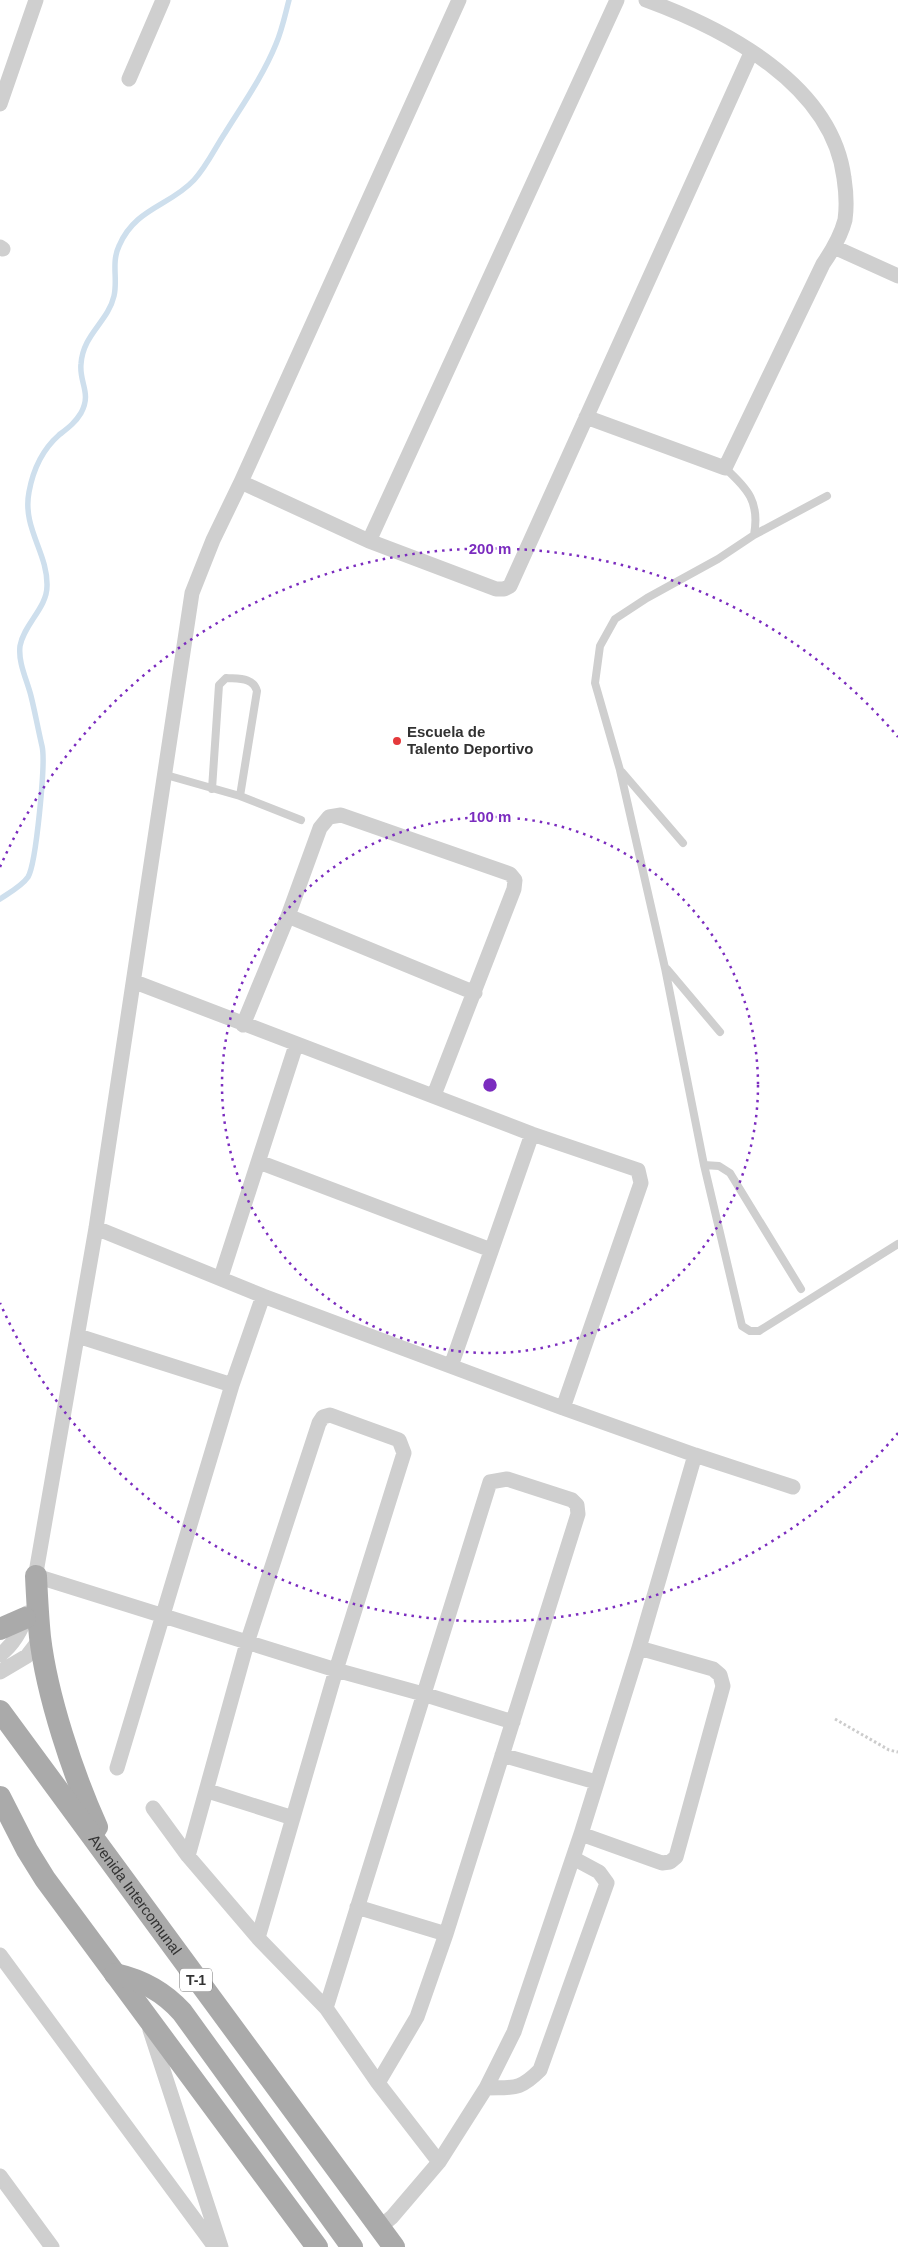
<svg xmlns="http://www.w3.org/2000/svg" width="898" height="2247" viewBox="0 0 898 2247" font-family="Helvetica,sans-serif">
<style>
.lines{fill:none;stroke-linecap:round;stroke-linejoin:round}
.stream{stroke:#cedfed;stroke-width:5.5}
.path{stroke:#ccc;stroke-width:3;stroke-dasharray:2.5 2.5;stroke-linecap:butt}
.lane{stroke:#cfcfcf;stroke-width:8}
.street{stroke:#cfcfcf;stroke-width:15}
.primary{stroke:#aaa;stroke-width:22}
.ring{fill:none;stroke:#7b2cbf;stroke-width:2.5;stroke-dasharray:2.5 5}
.poi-dot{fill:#e4393b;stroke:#fff;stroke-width:2}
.labels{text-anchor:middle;stroke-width:5;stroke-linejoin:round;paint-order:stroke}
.shield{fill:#fff;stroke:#707070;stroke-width:1}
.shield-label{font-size:14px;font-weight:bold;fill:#323232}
.poi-label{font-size:15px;font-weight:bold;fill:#323232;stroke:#fff;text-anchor:start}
.street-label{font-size:15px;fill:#323232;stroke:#fff}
.centre{fill:#7b2cbf;stroke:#fff;stroke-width:2.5}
.ring-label{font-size:15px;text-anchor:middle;font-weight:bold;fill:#7b2cbf;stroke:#fff;stroke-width:5;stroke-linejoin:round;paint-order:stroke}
</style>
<rect width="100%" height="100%" fill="#fff"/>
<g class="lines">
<!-- stream -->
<path class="stream" d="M0,899C9,893 22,886 28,877C36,864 46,762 42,746C38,729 35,712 31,696C27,680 18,663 20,646C24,624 47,608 47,586C48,553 22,528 29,492C33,470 42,450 59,435C68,428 75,423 81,413C92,393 79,383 81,364C83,334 108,322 114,296C118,279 111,263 119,246C135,208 170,206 194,180C207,166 215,148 225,133C243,104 263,76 276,44C282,30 285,15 289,0"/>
<!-- path -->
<path class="path" d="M835,1719L889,1750L898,1752"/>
<!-- lane -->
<path class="lane" d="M725,468C748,489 760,502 754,535L718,559L647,598L615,619L600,646L595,683L620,770L665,968L704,1165L742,1326L750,1331H759L898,1244
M754,535L827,496
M622,772L683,843
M166,775L240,796L301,820
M212,789L219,685L226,678C239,679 253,677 257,691L240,796
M667,969L720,1032
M704,1165L719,1166L730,1173L801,1289"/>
<!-- street -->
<path class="street" d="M129,79L163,0
M0,104L36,0
M0,247L3,249
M834,247L898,276
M586,417L725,468L823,264C832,251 841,235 845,220C847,206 846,191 844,178C832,84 725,29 646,0
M241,482L369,541L496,589H504L510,586L751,53
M369,541L617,0
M288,916L475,993
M243,1025L288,916L320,828L329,817L341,815L510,874L515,880L514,889L434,1095
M259,1162L491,1250
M96,1228L263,1296L563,1408L641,1183L638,1170L532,1134L135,982
M221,1277L296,1045
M78,1336L232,1385
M451,1366L532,1134
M695,1455L793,1487
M36,1576L336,1670L423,1694L513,1722
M34,1584L96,1228L192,593L213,540L241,482L459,0
M0,1655C14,1644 22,1630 27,1613
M0,1672L27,1656L40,1639
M502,1755L596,1782
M117,1768L232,1385L263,1296
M208,1791L293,1818
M153,1808L188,1856L258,1938L326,2008L378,2083L417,2017L446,1934L578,1514L577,1505L572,1500L507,1479L490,1482L326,2008
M581,1834L662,1863L670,1862L676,1857L723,1686L720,1675L713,1669L639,1648
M188,1856L247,1643L319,1423L323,1417L330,1415L399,1440L404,1453L336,1670L258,1938
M357,1907L446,1934
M0,1955L215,2247
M150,2030L221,2247
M378,2083L439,2162
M486,2088C514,2087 519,2091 540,2070L607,1883L599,1872L573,1858
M0,2176L52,2247
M380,2227L392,2217L439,2162L486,2088L514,2032L581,1834L639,1648L695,1455L563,1408"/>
<!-- primary -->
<g class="primary">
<path d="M36,1576C37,1597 38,1617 40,1637C47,1696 73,1774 97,1827"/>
<path d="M0,1629L25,1618"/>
<path id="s1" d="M0,1711L394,2247"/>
<path d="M0,1797L27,1850L45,1879L317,2247"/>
<path d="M115,1974C142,1980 163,1991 182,2012L352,2247"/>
</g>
</g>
<!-- distance rings -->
<g class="ring">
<circle cx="490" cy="1085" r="268"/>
<path d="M898 1433A536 536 0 0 1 0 1303M0 867A536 536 0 0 1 898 737"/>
</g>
<!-- markers -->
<circle class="poi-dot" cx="397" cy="741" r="5"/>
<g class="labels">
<!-- shield labels -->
<rect class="shield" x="180" y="1968.5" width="32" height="23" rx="4"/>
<g class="shield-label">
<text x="196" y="1985">T-1</text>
</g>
<!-- poi labels -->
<g class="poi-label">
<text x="407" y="737">Escuela de<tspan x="407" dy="17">Talento Deportivo</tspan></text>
</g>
<!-- street labels -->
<g class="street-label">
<text dy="5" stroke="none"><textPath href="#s1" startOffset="228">Avenida Intercomunal</textPath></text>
</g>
</g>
<circle cx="490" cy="1085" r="8" class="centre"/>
<g class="ring-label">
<text x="490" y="554">200 m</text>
<text x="490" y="822">100 m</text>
</g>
</svg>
